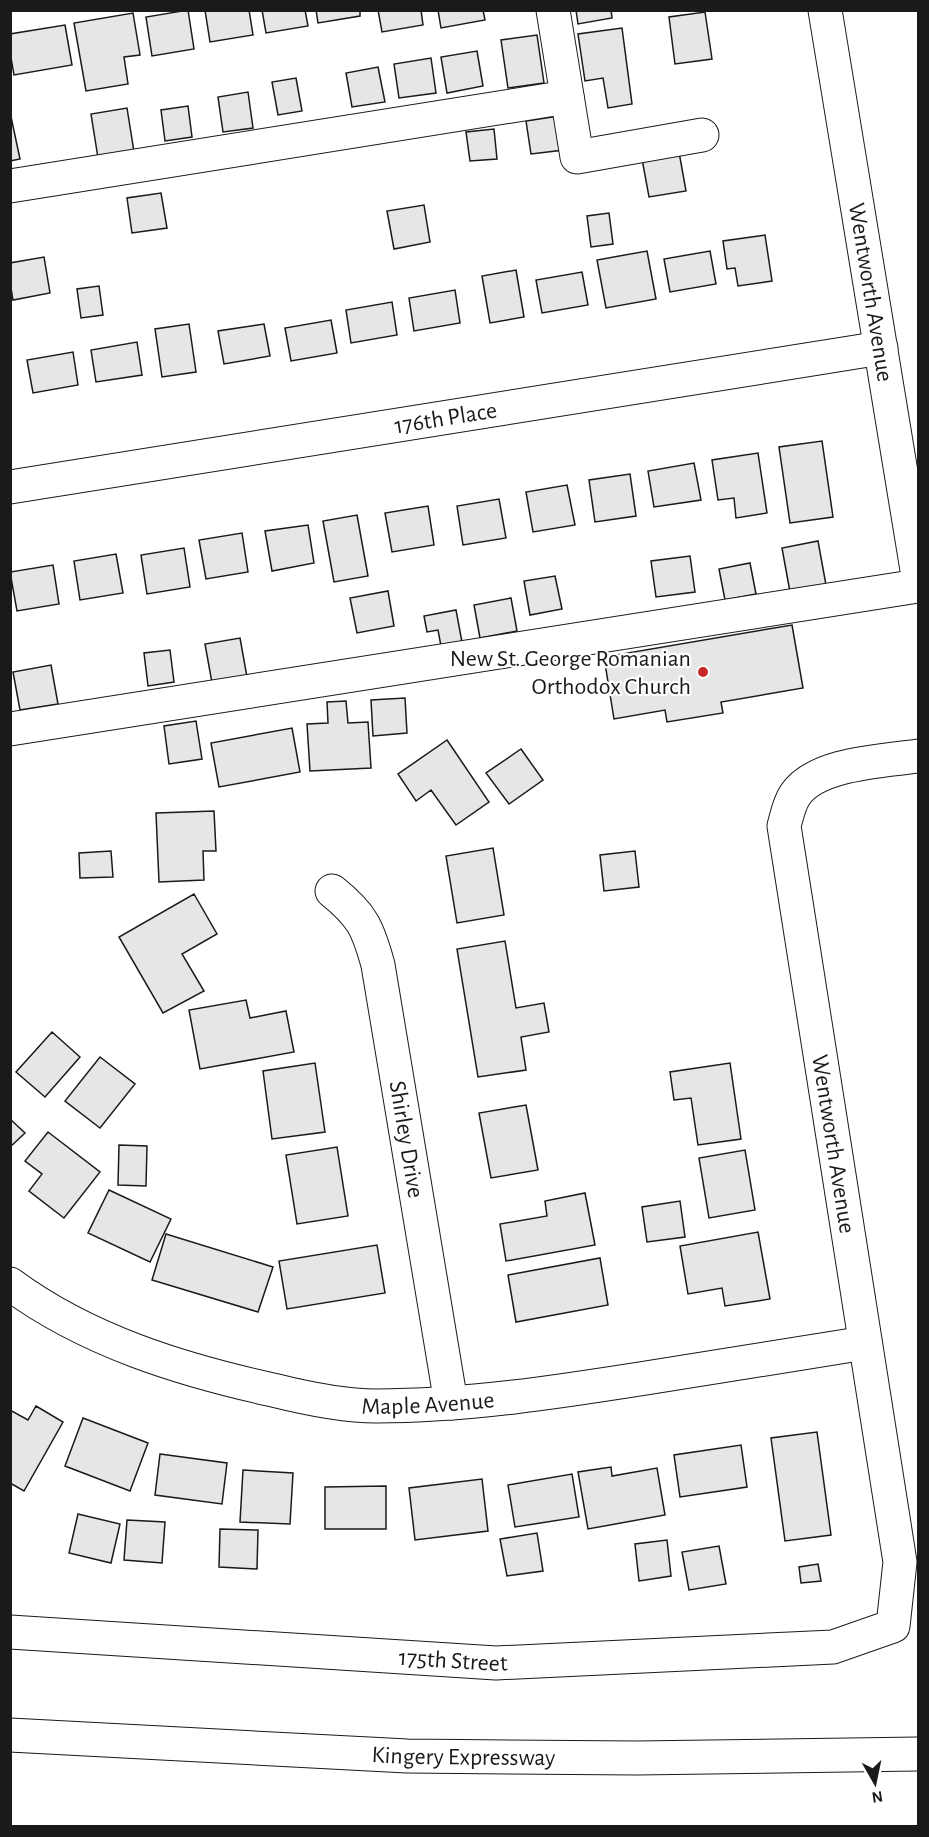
<svg xmlns="http://www.w3.org/2000/svg" width="929" height="1837" viewBox="0 0 929 1837" font-family="'Alegreya Sans',sans-serif">
<style>
.building{fill:#e6e6e6;stroke:#1a1a1a;stroke-width:1.5}
.lines{fill:none;stroke-linecap:round;stroke-linejoin:round}
.minor-casing{stroke:#1a1a1a;stroke-width:35}
.highway-casing{stroke:#1a1a1a;stroke-width:35}
.minor{stroke:#fff;stroke-width:33}
.highway{stroke:#fff;stroke-width:33}
.poi-dot{fill:#c62828;stroke:#fff;stroke-width:2}
.labels{text-anchor:middle;stroke-width:4.5;stroke-linejoin:round;paint-order:stroke}
.street-label{font-size:24px;fill:#1a1a1a;stroke:#fff}
.poi-label{font-size:24px;fill:#1a1a1a;stroke:#fff;text-anchor:end}
</style>
<rect width="100%" height="100%" fill="#fff"/>
<!-- building -->
<path class="building" d="M188,10L194,49L152,56L146,17Z
M205,10H249L253,35L210,42Z
M262,10H305L308,26L266,33Z
M316,10H360V16L318,23Z
M378,10H421L423,25L382,32Z
M438,10H483L485,20L441,28Z
M576,10H611L612,18L578,24Z
M705,12L712,59L675,64L669,17Z
M133,13L140,55L124,57L128,84L86,91L74,23Z
M65,25L72,65L14,75L10,52V34Z
M622,28L632,104L608,108L603,78L585,81L578,34Z
M537,35L544,83L508,88L501,40Z
M477,51L483,86L447,93L441,57Z
M431,58L436,93L399,98L394,64Z
M378,67L385,102L352,107L346,73Z
M296,78L302,111L278,115L272,82Z
M248,92L253,128L223,132L218,97Z
M188,106L192,137L165,141L161,110Z
M127,108L134,152L98,158L91,114Z
M10,112L20,159L10,161Z
M559,116L564,150L531,154L526,121Z
M494,129L497,159L470,161L466,132Z
M679,152L686,191L649,197L642,159Z
M161,193L167,228L132,233L127,198Z
M424,205L430,242L394,249L387,211Z
M609,213L613,244L591,247L587,216Z
M765,235L772,281L738,286L735,268L727,269L723,241Z
M647,251L656,299L606,308L597,260Z
M710,251L716,284L670,292L664,259Z
M44,257L50,293L13,300L10,282V263Z
M516,270L524,317L490,323L482,276Z
M582,272L588,305L542,313L536,280Z
M99,286L103,315L81,318L77,289Z
M455,290L460,323L414,331L409,298Z
M392,302L397,335L351,343L346,310Z
M331,320L337,353L291,361L285,328Z
M189,324L196,372L162,377L155,329Z
M264,324L270,356L224,364L218,331Z
M137,342L142,375L96,382L91,350Z
M73,352L78,385L33,393L27,360Z
M822,441L833,517L790,523L779,447Z
M758,453L767,513L736,518L734,498L718,500L712,460Z
M694,463L701,500L654,507L648,471Z
M630,474L636,516L595,522L589,480Z
M567,485L575,525L533,532L526,492Z
M499,499L506,538L463,545L457,506Z
M428,506L434,545L392,552L385,513Z
M357,515L368,576L334,582L323,521Z
M308,525L314,563L272,571L265,531Z
M242,533L248,572L206,579L199,540Z
M818,541L826,585L790,592L782,548Z
M184,548L190,587L147,594L141,555Z
M116,554L123,593L80,600L74,561Z
M690,556L695,592L656,597L651,561Z
M750,563L756,594L725,600L719,569Z
M53,565L59,604L17,611L10,572Z
M555,576L562,609L530,615L524,581Z
M388,591L394,626L357,633L350,598Z
M511,598L517,631L480,638L474,605Z
M456,610L462,642L441,646L438,630L427,632L424,616Z
M792,625L803,688L721,702L723,713L667,722L665,710L614,719L604,657Z
M240,638L247,677L212,683L205,644Z
M170,650L174,682L148,686L144,653Z
M51,665L58,704L20,710L13,672Z
M405,698L407,733L373,736L371,700Z
M346,701L348,723L368,722L371,768L310,771L307,724L328,723L327,702Z
M196,721L202,759L169,764L164,726Z
M292,728L300,772L219,787L211,743Z
M447,740L489,802L456,825L431,790L416,801L398,774Z
M521,749L543,780L509,804L486,773Z
M214,811L216,851H203L204,880L159,882L156,813Z
M493,848L504,915L457,923L446,856Z
M111,851L113,877L80,878L79,853Z
M635,851L639,887L604,891L600,855Z
M194,894L217,934L182,954L204,991L163,1013L119,937Z
M505,941L516,1008L544,1003L549,1032L521,1037L526,1070L478,1077L457,949Z
M246,1000L250,1018L286,1011L294,1052L200,1069L189,1010Z
M52,1032L80,1057L45,1097L16,1072Z
M100,1057L135,1084L100,1128L65,1101Z
M315,1063L325,1132L272,1139L263,1071Z
M730,1063L741,1139L698,1145L691,1098L674,1100L670,1072Z
M526,1105L538,1170L491,1178L479,1113Z
M10,1119L25,1133L10,1147Z
M48,1132L100,1172L64,1218L29,1191L42,1174L25,1161Z
M119,1145L147,1146L146,1186L118,1185Z
M337,1147L348,1216L297,1224L286,1155Z
M745,1150L755,1210L709,1218L699,1158Z
M109,1190L171,1219L150,1262L88,1233Z
M585,1193L595,1245L506,1261L500,1224L547,1216L545,1201Z
M680,1201L685,1237L647,1242L642,1207Z
M758,1232L770,1299L725,1306L722,1288L688,1294L680,1246Z
M166,1234L273,1267L258,1312L152,1280Z
M377,1245L385,1293L287,1309L279,1261Z
M600,1258L608,1305L516,1322L508,1275Z
M36,1406L63,1422L24,1491L10,1483V1410L28,1420Z
M83,1418L148,1443L130,1491L65,1466Z
M817,1432L831,1535L785,1541L771,1438Z
M741,1445L747,1487L680,1497L674,1455Z
M160,1454L227,1463L222,1504L155,1495Z
M611,1467L612,1476L657,1468L665,1515L588,1529L578,1472Z
M243,1470L293,1473L290,1524L240,1522Z
M572,1474L579,1517L515,1527L508,1485Z
M482,1479L488,1531L415,1540L409,1488Z
M386,1486V1529H325V1487Z
M78,1514L120,1524L111,1563L69,1553Z
M127,1520L165,1522L162,1563L124,1560Z
M220,1529L258,1530L257,1569L219,1567Z
M537,1533L543,1571L507,1576L500,1539Z
M667,1540L671,1576L639,1581L635,1544Z
M719,1546L726,1584L689,1590L682,1552Z
M818,1564L821,1581L801,1583L799,1567Z"/>
<g class="lines">
<!-- minor casing -->
<g class="minor-casing">
<g id="minor">
<path d="M553,10L577,157L702,135"/>
<path id="s1" d="M825,10L918,576"/>
<path d="M10,186L567,97"/>
<path id="s2" d="M10,487L881,348"/>
<path d="M10,729L918,586"/>
<path id="s3" d="M332,891C362,915 368,928 378,965L451,1403"/>
<path id="s4" d="M10,1284C87,1341 182,1370 273,1390C305,1398 343,1406 376,1406C467,1406 557,1392 646,1378C719,1366 792,1355 865,1343"/>
<path id="s5" d="M10,1632L496,1663L833,1647L893,1626L900,1562L784,826C787,815 789,804 795,795C816,763 884,761 918,756"/>
</g>
</g>
<!-- highway casing -->
<g class="highway-casing">
<g id="highway">
<path id="s6" d="M10,1735L407,1756L637,1758L918,1754"/>
</g>
</g>
<!-- minor -->
<use href="#minor" class="minor"/>
<!-- highway -->
<use href="#highway" class="highway"/>
</g>
<!-- markers -->
<circle class="poi-dot" cx="703" cy="672" r="6"/>
<g class="labels">
<!-- street labels -->
<g class="street-label">
<text dy="8" stroke="none"><textPath href="#s1" startOffset="286">Wentworth Avenue</textPath></text>
<text dy="8" stroke="none"><textPath href="#s2" startOffset="441">176th Place</textPath></text>
<text dy="8" stroke="none"><textPath href="#s3" startOffset="266">Shirley Drive</textPath></text>
<text transform="translate(834 1144) rotate(81)" y="8">Wentworth Avenue</text>
<text dy="8" stroke="none"><textPath href="#s4" startOffset="442">Maple Avenue</textPath></text>
<text dy="8" stroke="none"><textPath href="#s5" startOffset="444">175th Street</textPath></text>
<text dy="8" stroke="none"><textPath href="#s6" startOffset="454">Kingery Expressway</textPath></text>
</g>
<!-- poi labels -->
<g class="poi-label">
<text x="691" y="666">New St. George Romanian<tspan x="691" dy="28">Orthodox Church</tspan></text>
</g>
</g>
<!-- border -->
<rect width="929" height="1837" fill="none" stroke="#1a1a1a" stroke-width="24"/>
<!-- north arrow -->
<g transform="translate(875 1783) rotate(171)" stroke="#ffffff" stroke-width="4.5" paint-order="stroke">
<path d="M0-4.5L10 22L0 15L-10 22Z" fill="#1a1a1a"/>
<text y="-9" font-size="16" font-weight="bold" text-anchor="middle" fill="#1a1a1a">N</text>
</g>
</svg>
